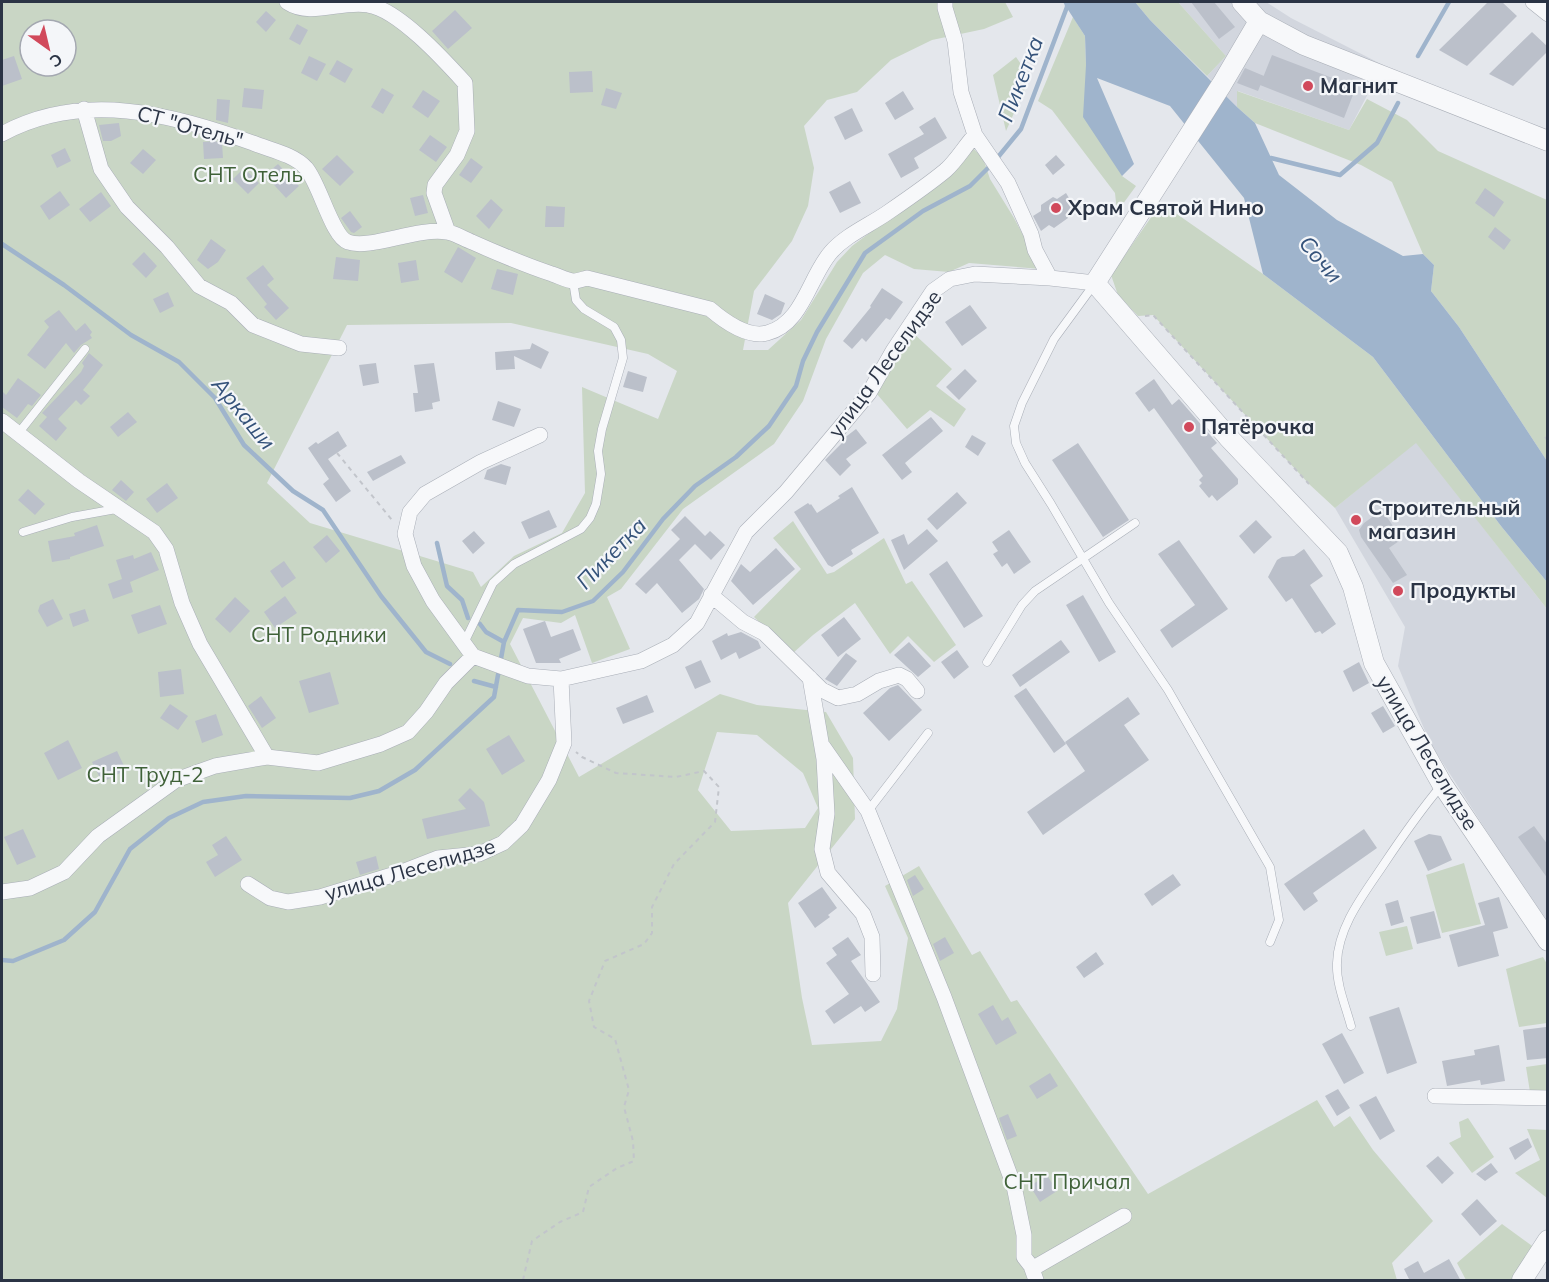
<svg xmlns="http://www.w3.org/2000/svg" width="1549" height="1282" viewBox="0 0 1549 1282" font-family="Mulish,sans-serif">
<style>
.built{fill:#d2d6de}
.green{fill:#c9d6c5;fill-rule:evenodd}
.water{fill:#9fb4cc}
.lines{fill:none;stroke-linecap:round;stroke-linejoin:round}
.stream{stroke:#9fb4cc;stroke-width:4.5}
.building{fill:#bbc0ca}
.service-casing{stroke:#a9aeb7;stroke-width:9}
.minor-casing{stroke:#a9aeb7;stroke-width:16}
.tertiary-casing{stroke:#a9aeb7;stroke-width:21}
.path{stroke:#c2c5cb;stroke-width:2;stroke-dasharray:4.5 4.5;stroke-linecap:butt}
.service{stroke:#f7f8fa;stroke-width:8}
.minor{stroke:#f7f8fa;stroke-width:15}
.tertiary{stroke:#f7f8fa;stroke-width:20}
.poi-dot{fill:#d1495b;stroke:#f4f6f9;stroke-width:2}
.labels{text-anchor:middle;stroke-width:4.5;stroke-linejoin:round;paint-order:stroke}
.poi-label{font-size:21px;font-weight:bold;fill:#2b3445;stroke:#f4f6f9;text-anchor:start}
.street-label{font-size:21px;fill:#2b3445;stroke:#f4f6f9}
.park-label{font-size:21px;fill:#3f6138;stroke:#f4f6f9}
.water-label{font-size:22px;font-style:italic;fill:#34527a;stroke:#f4f6f9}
</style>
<rect width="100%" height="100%" fill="#e4e7ec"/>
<!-- built -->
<path class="built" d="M1178,2H1266L1291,18L1383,65L1349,130L1238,91L1237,107L1207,76L1226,56Z
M1416,442L1547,609V925L1430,743L1398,666L1405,627L1335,508Z"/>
<!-- green -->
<path class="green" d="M2,2H1005L1013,17L984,29L932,40L891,60L857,92L827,100L804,126L814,168L808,206L792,241L754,291L743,350H768L801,320L837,262L852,246L953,171L973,148L983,158L990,179L1014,218L1041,269L969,263L949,272L914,269L885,255L863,273L826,339L803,401L774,444L683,509L621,589L607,597L630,649L592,663L575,615L561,623L523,618L510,644L579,777L720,694L757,705L826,712L853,758L855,819L788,903L802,998L812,1045L881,1041L897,1009L908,938L885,886L919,866L972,955L980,951L1011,1002L1017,1000L1148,1194L1317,1100L1334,1127L1350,1116L1373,1150L1433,1221L1392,1263L1397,1280H2ZM30,30H66V66H30ZM511,323L648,354L677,371L658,419L582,387L585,493L562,533L514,556L481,587L473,572L310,523L267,483L347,325ZM717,732L757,735L803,773L818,808L805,828L731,831L698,790Z
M1135,2H1178L1226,56L1207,76L1150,20Z
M1073,17L1085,36L1086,65L1122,176L1136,186L1117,212L1115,193L1052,110L1038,101Z
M1016,57L1030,77L1006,131L993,75Z
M1237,91L1349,130L1367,99L1407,120L1438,151L1547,200V461L1459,327L1431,291L1434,265L1423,254L1392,182L1361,165L1255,123L1237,107Z
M1161,203L1263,274L1373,357L1501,526L1547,582V609L1416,443L1335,508L1309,484L1153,315L1138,316L1118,295L1111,275Z
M912,332L952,369L936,386L966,409L954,427L930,410L907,429L876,393Z
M793,521L827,574L834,572L884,538L906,584L912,581L956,645L934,662L908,636L890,654L855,603L813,635L792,654L754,617L801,569L773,538Z
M1464,863L1481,924L1442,933L1426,875Z
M1407,926L1413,949L1386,956L1379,932Z
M1543,957L1547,964V1023L1519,1027L1506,969Z
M1547,1064V1092H1530L1526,1067Z
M1468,1118L1494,1157L1472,1173L1449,1143L1461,1137L1459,1122Z
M1527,1129L1547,1130V1198L1515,1173L1540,1160Z
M1502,1224L1535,1248L1513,1280H1466L1457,1263Z"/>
<!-- water -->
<path class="water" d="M1063,2H1135L1150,20L1237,107L1255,123L1279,175L1337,220L1403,256L1423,254L1434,265L1431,291L1459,327L1547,461V582L1501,526L1373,357L1263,274L1244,198L1170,106L1097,78L1134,164L1122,176L1083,117L1086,65L1085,36Z"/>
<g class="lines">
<!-- stream -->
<path class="stream" d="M1418,56L1449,2
M1271,158L1340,175L1377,143L1398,103
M2,244L64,285L131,335L179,362L215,398L244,445L293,491L323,510L381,596L426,652L450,664
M437,543L447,586L462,600L468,618
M480,624L486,632L504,642
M474,681L496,687
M2,960L13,961L64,940L95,912L130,849L169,818L203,802L246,796L350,798L379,791L415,770L494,697L504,642L518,610L562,612L593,601L623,572L663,519L695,486L736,457L769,426L796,386L803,361L817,332L865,253L923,211L970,186L994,162L1021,129L1067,7V2"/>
</g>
<!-- building -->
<path class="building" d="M1191,2H1214L1235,27L1219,39Z
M1488,2H1502L1517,16L1467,66L1439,50Z
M455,10L472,28L448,49L432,31Z
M266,11L276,20L266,32L256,22Z
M297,24L308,30L300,45L289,39Z
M1532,32L1548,47V51L1513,86L1489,74Z
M1272,55L1356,87L1344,118L1260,85Z
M14,56L22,79L2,86V60Z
M309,56L326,64L317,81L301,73Z
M337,60L353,69L345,83L329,74Z
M1245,68L1264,76L1258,91L1237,83Z
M592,71L593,92L570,93L569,72Z
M244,88L264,90L262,109L242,107Z
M382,88L394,95L383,114L371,107Z
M606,88L622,93L616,109L601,105Z
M423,90L440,101L428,118L412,107Z
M903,91L914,109L895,120L885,103Z
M217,99L230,100L228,123L216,120Z
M852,108L863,131L845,140L834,117Z
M935,117L947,138L914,158L919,168L901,178L888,154L924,134L919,127Z
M119,123L121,136L111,141H103L99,125Z
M430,135L447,147L436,162L419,150Z
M215,141L222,143L223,158L204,159L203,142Z
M65,148L71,161L57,168L51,155Z
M143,149L156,160L143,174L130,163Z
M337,155L354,172L340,186L322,169Z
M1056,155L1065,165L1053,175L1045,165Z
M471,158L483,167L471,183L459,175Z
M278,164L299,186L286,198L265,175Z
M244,168L259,183L248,194L233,179Z
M850,181L861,203L840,213L829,192Z
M1485,188L1504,202L1494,217L1475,203Z
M60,191L70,205L49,220L40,206Z
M101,192L111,206L90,222L79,209Z
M1066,193L1075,208L1067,213L1068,218L1054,228L1049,225L1041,231L1033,216L1041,211V205L1053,197L1057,199Z
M423,195L428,213L415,216L410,198Z
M491,199L503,210L489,229L476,216Z
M546,206L565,207L564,227H545Z
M350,211L362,227L354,233L351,232L341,218Z
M1495,227L1511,240L1504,250L1488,237Z
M211,239L226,250L218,262L208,269L197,260Z
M458,247L476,258L462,283L444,272Z
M144,252L157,266L146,278L132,264Z
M336,257L360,260L358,281L333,279Z
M416,260L419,280L401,283L398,263Z
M263,265L274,279L267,285L289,308L276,320L264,307L267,304L246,278Z
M497,269L518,274L513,295L491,289Z
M882,288L903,302L890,320L886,318L866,342L862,338L852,349L843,341L871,307L870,306Z
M168,292L174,306L160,313L153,299Z
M765,294L785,303L781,314L772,320L757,314Z
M970,305L987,328L962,346L945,322Z
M59,310L76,331L85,323L92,332L90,335L92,338L81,345L74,353L66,343L45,369L27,355L49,327L44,321Z
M532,343L549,352L541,369L514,356L515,369L496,370L495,352L530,349Z
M89,353L103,365L83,390L90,396L81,405L76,400L58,419L67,428L56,441L39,426L47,417L42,413L81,372L84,366L82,363Z
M376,363L379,383L363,386L359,365Z
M434,363L440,401L432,403L433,409L415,412L413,393H418L414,365Z
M965,369L977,381L959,400L946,387Z
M628,371L647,377L643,392L623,387Z
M18,378L41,395L32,406L28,404L17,418L2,407V391L6,395Z
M1154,379L1172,405L1179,399L1217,443L1211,448L1238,479V484L1217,501L1212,495L1209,498L1199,486L1202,483L1199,480L1203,476L1154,408L1149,412L1135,393Z
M498,401L521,409L514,427L492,420Z
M128,412L137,422L118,437L110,427Z
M931,417L943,431L905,463L912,472L902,480L882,455Z
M856,429L867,443L846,459L851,465L840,476L825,460L844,441L843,439Z
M338,431L347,446L328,459L351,491L336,502L323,484L329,479L308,448L316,442L318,444Z
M972,435L986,443L978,456L965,447Z
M1078,443L1129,520L1103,537L1052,460Z
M401,455L406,463L373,481L367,472Z
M501,464L511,467L506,485L484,479L487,470Z
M121,480L134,492L126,501L112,490Z
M167,483L178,498L157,513L146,499Z
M852,487L879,533L851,550L853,554L832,567L828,565L794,512L808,503L810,505L811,504L817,513L840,498L838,496Z
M28,489L45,504L35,515L18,500Z
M957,492L967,503L937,530L927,519Z
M549,510L557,527L529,539L521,522Z
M1382,510L1402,539L1389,548L1407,575L1393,583L1361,537L1359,530L1364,523Z
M685,516L705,536L710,531L725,545L711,560L695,544L679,560L704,589L699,599L682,613L657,583L646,594L635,584L680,539L671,530Z
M1256,520L1272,537L1254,554L1239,536Z
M97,525L104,546L70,557V559L52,562L48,541L75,536L74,533Z
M927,529L938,541L904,570L891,540L904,534L908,545Z
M1009,530L1031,562L1014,574L1007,563L1002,567L993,554L998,551L992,542Z
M474,531L485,543L473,554L462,541Z
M327,535L340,551L326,563L313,547Z
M1179,540L1228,609L1172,648L1160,630L1195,605L1158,554Z
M776,548L795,569L753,605L731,581L741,564L750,572Z
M1304,549L1323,576L1310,585L1336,624L1322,634L1320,631L1315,633L1292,598L1286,602L1268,577L1277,560L1282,557L1294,556Z
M151,552L159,570L130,582L133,592L113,599L108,584L122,579L116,560L133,555L134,559Z
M284,561L296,578L282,588L270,571Z
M947,561L983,616L964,628L929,574Z
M1083,595L1116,652L1099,662L1066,605Z
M285,596L297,613L275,628L264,612Z
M235,597L250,611L230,633L215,619Z
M53,599L63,619L47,627L38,611L40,605Z
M160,605L167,624L138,634L131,615Z
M85,609L89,621L73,627L69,614Z
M844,617L861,639L838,657L821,635Z
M545,621L551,637L573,629L581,650L559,659L561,663H536L523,629Z
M741,632L758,641L761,648L739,659L736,652L721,660L712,641L727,633L728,636Z
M1061,640L1070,652L1020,687L1012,675Z
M909,642L931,666L918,677L894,655Z
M957,650L969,667L954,679L941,662Z
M846,653L857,661L837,686L825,679Z
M701,660L711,682L695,689L685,667Z
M1359,662L1369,683L1353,692L1343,671Z
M181,669L184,694L160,697L158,672Z
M330,672L339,704L309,713L299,681Z
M898,685L922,710L889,741L863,713L890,688Z
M1026,688L1066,744L1054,753L1014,696Z
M647,695L654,712L623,724L616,708Z
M261,696L276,718L262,728L248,706Z
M1128,697L1140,714L1124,725L1149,760L1043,835L1027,812L1085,771L1065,742Z
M170,704L188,716L178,730L160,718Z
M1383,706L1395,726L1383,733L1371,713Z
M216,714L223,735L202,743L195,721Z
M509,735L525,761L502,775L486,749Z
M68,740L82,768L58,780L44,753Z
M117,751L126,770L102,782L92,762Z
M470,788L484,802L490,826L427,839L422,819L466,809L458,800Z
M1534,826L1548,845V879L1518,837Z
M23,829L36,857L17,865L4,837Z
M1364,829L1377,848L1313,893L1318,901L1304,911L1284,884Z
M1429,834L1441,836L1452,860L1428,871L1414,841Z
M226,836L242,860L215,877L206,862L218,855L212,845Z
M376,856L379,869L360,875L356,862Z
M1173,874L1181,885L1152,906L1144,894Z
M915,875L924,889L913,896L907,880Z
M822,887L837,908L828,915L830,917L815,928L798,903Z
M1499,897L1508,928L1493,932L1499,956L1458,967L1449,935L1485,925L1478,903Z
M1398,900L1404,922L1391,926L1385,904Z
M1434,911L1441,938L1417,944L1410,917Z
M848,937L861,955L851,961L880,1002L865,1012L861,1006L834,1024L825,1011L849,994L826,963L837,955L832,948Z
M945,937L954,953L940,961L933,944Z
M1096,952L1104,964L1084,978L1076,967Z
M993,1005L1002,1021L1008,1017L1017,1033L996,1045L978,1014Z
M1399,1007L1417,1063L1387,1074L1369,1017Z
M1546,1027L1548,1058L1527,1060L1523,1030Z
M1342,1033L1364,1073L1344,1084L1322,1044Z
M1499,1045L1505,1081L1481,1085L1480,1080L1447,1086L1442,1061L1475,1055L1474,1050Z
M1050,1073L1058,1086L1037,1099L1029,1086Z
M1338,1089L1350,1108L1337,1116L1325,1096Z
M1376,1096L1395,1131L1380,1140L1359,1105Z
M1008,1114L1017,1136L1007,1140L999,1118Z
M1528,1138L1532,1147L1515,1160L1509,1148Z
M1438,1156L1454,1173L1442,1184L1426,1166Z
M1491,1163L1498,1172L1485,1181L1476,1174Z
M1047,1175L1057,1191L1040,1202L1030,1186Z
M1477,1199L1497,1221L1480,1236L1461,1214Z
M1449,1259L1461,1281H1410L1404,1269L1418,1261L1424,1273Z"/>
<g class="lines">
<!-- service casing -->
<g class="service-casing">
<path id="service" d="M1095,283L1054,339L1022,403L1014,426L1016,443L1025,463L1051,504L1109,603L1168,690L1270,867L1279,920L1270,942
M17,435L85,349
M23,532L72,517L116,509
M464,643L493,583L514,564L581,529L590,518L596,504L601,474L598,451L602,429L623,358L621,340L614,327L584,309L576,300L573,281
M987,662L1022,605L1035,591L1135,523
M868,811L928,733
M1351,1026C1346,1007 1336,984 1337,963C1338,926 1364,894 1384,864C1402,837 1420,811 1441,786"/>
</g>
<!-- minor casing -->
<g class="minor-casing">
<path id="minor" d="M287,2C311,18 341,0 368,5C398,9 445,61 465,83L467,131L457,155L435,185L434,193L448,232
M945,2V8L955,41L961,92L975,135L1008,183L1031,234L1035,250L1050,278
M1533,2L1548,14
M84,109L101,169L127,207L167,247L199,286L231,303L253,325L301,344L339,348
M2,134C83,90 171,114 253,143C270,150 293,154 306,168C320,184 332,237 348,242C370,250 417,227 447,232C455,233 464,239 472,242C499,254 525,265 552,274C559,276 567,281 574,281C578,281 583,279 587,278L710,309C724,321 747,338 767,333C803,324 809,277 831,252C846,235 868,226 887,213C906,200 928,185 946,170C957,160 965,146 975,135
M2,421L79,481L154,532L166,549L182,603L200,644L267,757L318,763L381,744L408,732L426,712L446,683L473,656L528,676L561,679L641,661L673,645L697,623L746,532L786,492L869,393L893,351L933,291L950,279L975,274L1050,278L1095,283
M711,595L743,622L764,633L822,690L838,698L857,694L879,681L899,675L907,679L917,691
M473,656L433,601L414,566L405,534L410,512L425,494L481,462L540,435
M810,678L824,759L827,814L822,849L828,873L863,914L872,937L873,974
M822,745L868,811L944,997L1014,1186L1024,1235V1257L1031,1266H1037L1124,1216
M248,884L270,898L288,902L320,897L402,872L438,858L479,854L503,843L522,825L549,780L564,743L561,679
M2,892L30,888L64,872L98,836L176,780L215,766L267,757
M1435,1096L1548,1098
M1031,1266L1036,1280"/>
</g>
<!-- tertiary casing -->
<g class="tertiary-casing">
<path id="tertiary" d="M1242,2L1259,21L1304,45L1548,141
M1259,21L1222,84L1095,283L1228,437L1338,553L1353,587L1374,663L1442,784L1548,941
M1522,1280L1548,1240"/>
</g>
<!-- path -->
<path class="path" d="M1145,316L1153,315L1309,484
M1545,437L1548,441
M337,453L392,520
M523,1280L532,1241L560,1222L583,1212L589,1187L617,1168L634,1161L633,1141L624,1107L629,1090L615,1039L594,1027L589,1001L605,961L644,944L652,933V907L674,864L715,822L719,787L704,771L676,777L616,773L582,757L576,752"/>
<!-- service -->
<use href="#service" class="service"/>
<!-- minor -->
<use href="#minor" class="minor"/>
<!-- tertiary -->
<use href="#tertiary" class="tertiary"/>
</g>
<!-- markers -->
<g class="poi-dot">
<circle cx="1308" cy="86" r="6"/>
<circle cx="1056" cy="208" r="6"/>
<circle cx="1189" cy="427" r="6"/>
<circle cx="1356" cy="520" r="6"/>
<circle cx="1398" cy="591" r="6"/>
</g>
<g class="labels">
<!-- poi labels -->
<g class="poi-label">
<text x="1320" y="93">Магнит</text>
<text x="1068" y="215">Храм Святой Нино</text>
<text x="1201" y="434">Пятёрочка</text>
<text x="1368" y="515">Строительный<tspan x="1368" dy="24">магазин</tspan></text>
<text x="1410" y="598">Продукты</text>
</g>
<!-- street labels -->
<g class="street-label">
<text transform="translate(190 127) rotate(15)" y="7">СТ "Отель"</text>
<text transform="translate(885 364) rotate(-54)" y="7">улица Леселидзе</text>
<text transform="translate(1427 753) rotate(59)" y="7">улица Леселидзе</text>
<text transform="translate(410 870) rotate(-16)" y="7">улица Леселидзе</text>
</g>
<!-- park labels -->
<g class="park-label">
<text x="248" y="182">СНТ Отель</text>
<text x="319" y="642">СНТ Родники</text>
<text x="145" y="782">СНТ Труд-2</text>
<text x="1067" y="1189">СНТ Причал</text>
</g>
<!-- water labels -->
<g class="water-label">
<text transform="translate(1020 79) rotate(-69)" y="8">Пикетка</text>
<text transform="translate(1321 259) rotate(50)" y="8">Сочи</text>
<text transform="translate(244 413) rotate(51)" y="8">Аркаши</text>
<text transform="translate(611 553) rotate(-46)" y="8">Пикетка</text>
</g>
</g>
<!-- border -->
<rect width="1549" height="1282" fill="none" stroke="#2b3445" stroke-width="6"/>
<!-- north arrow -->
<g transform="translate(48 48) rotate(146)"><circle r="28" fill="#f4f6f9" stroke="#a4a8b1" stroke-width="1.5"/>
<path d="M0-4.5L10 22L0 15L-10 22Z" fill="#d1495b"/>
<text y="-9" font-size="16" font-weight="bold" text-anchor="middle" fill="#2b3445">С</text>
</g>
</svg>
